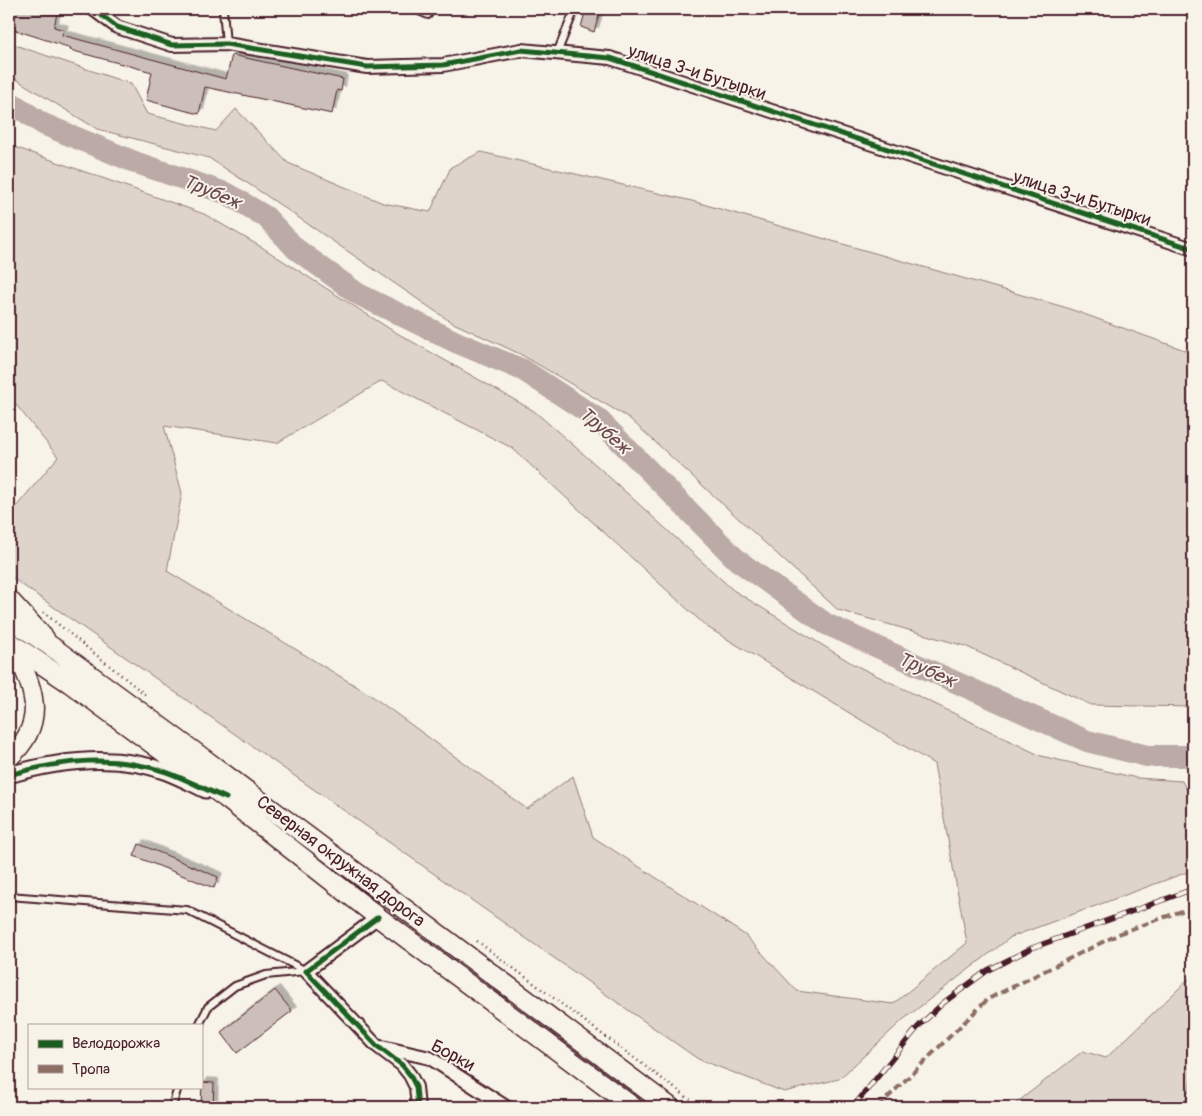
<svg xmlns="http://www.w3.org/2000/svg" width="1202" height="1116" viewBox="0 0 1202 1116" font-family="Pangolin,sans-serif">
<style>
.green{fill:#ded4cc;stroke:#947a7c;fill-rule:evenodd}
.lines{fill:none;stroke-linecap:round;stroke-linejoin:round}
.river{stroke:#bcaaa7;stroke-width:22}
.building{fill:#ccbfb9;stroke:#4a1f2b;filter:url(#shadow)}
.service-casing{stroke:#4a1f2b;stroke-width:10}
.minor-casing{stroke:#4a1f2b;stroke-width:16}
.tertiary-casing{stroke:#4a1f2b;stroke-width:19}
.secondary-casing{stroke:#4a1f2b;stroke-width:21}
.primary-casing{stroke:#4a1f2b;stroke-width:22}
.path{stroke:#4a1f2b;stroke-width:2.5;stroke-dasharray:1 4;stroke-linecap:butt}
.service{stroke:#f7f3e8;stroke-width:6}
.minor{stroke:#f7f3e8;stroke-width:12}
.tertiary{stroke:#f7f3e8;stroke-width:15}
.secondary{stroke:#f7f3e8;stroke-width:18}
.primary{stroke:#f7f3e8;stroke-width:19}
.rail-casing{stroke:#4a1f2b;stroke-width:5.5}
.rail{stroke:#f7f3e8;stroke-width:4;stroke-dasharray:11;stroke-linecap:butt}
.quiet{stroke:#8d6e63;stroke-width:4;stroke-dasharray:8 4;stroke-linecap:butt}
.cycleway-casing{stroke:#f7f3e8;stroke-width:8}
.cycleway{stroke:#1b5e20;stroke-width:5}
.labels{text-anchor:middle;stroke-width:4;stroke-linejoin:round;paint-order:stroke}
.street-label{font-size:18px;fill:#4a1f2b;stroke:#f7f3e8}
.water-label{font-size:19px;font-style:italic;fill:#6c4950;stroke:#f7f3e8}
</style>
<defs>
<filter id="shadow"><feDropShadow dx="4.5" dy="-4.5" stdDeviation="0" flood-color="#0004"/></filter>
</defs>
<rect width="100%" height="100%" fill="#f7f3e8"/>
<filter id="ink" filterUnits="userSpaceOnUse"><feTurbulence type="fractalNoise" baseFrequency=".02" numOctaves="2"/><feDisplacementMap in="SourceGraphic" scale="10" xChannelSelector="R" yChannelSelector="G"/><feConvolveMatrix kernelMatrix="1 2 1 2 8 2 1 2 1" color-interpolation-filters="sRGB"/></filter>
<g filter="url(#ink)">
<!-- green -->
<path class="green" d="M9,43L131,84L147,114L216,131L236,109L288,163L383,203L430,212L451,167L481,152L692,201L1064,307L1193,353V707L1091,705L965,646L838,610L629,418L520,354L451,322L264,194L209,158L97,129L9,75Z
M9,145L204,214L263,248L390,329L534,411L596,465L733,590L853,664L1041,756L1137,778L1182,781L1193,802V870L1011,937L904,1019L839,1079L784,1092L698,1059L11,577L9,515L58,457L9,396ZM382,381L512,448L707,627L934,764L967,943L893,1004L797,991L745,935L593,837L573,776L527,809L369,694L167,571L182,493L164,426L277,443Z
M1193,975V1074L1184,1107H1011L1083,1051L1106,1058Z"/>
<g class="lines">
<!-- river -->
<path class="river" d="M9,101L43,124L137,163L228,194L266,217L296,249L358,294L456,342L523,370L598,419L737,560L826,624L1087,741L1147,756H1193"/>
</g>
<!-- building -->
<path class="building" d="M9,9H58L54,27L64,30L62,35L226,79L232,55L343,79L341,91L337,90L332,114L205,87L199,114L183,110L146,100L152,72L70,50L71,48L9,28Z
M586,9H601L594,32L581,27Z
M139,844L218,877L214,888L134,856Z
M275,990L292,1011L237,1053L221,1032Z
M202,1082L214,1083L213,1107H201Z"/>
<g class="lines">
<!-- service casing -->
<g class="service-casing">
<path id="service" d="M223,9L226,44
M414,9L428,15L431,9
M557,53L575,9
M9,896L187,910L306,971
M199,1025L208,1007L235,986L266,975L305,971
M172,1107L178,1087"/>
</g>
<!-- minor casing -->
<g class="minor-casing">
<path id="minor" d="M93,9L117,27L172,45L226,44L367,67L443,65L521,50L610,58L1193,249
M378,917L306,971L377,1046L402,1065L410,1075L416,1087L418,1107
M382,1047L430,1058L506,1107"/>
</g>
<!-- tertiary casing -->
<g class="tertiary-casing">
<path id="tertiary" d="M9,775C60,760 116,753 167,772C180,777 193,784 206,790"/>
</g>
<!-- secondary casing -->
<g class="secondary-casing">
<path id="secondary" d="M9,599L45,638
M9,758C50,721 33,685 11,643"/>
</g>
<!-- primary casing -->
<g class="primary-casing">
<path id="primary" d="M9,618L55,649L204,759L670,1107
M9,642L70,683L226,798L378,917L633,1107"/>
</g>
<!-- path -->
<path class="path" d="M43,612L147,696
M477,941L700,1107"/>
<!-- service -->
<use href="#service" class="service"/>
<!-- minor -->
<use href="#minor" class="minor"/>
<!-- tertiary -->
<use href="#tertiary" class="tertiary"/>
<!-- secondary -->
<use href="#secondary" class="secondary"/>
<!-- primary -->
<use href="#primary" class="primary"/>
<!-- rail casing -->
<g class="rail-casing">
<path id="rail" d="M853,1107L918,1027L943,1003L988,970L1032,948L1193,889"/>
</g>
<!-- rail -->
<use href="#rail" class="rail"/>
<!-- quiet -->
<path class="quiet" d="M878,1107L988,999L1123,932L1193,907"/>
<!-- cycleway casing -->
<g class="cycleway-casing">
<path id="cycleway" d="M93,9L117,27L172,45L226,44L367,67L443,65L521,50L610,58L1193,249
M9,775C61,760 114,754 166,772C186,779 206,790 226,798
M378,917L306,971L377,1046L402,1065L410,1075L416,1087L418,1107"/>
</g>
<!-- cycleway -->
<use href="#cycleway" class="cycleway"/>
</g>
</g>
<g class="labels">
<!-- street labels -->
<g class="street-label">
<text transform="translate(697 72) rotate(18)" y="6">улица 3-и Бутырки</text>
<text transform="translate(1082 198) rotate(18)" y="6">улица 3-и Бутырки</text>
<text transform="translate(341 861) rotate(37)" y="6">Северная окружная дорога</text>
<text transform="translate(453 1055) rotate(28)" y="6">Борки</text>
</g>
<!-- water labels -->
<g class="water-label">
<text transform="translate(212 191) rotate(23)" y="7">Трубеж</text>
<text transform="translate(605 430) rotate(41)" y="7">Трубеж</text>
<text transform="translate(927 669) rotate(24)" y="7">Трубеж</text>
</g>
</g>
<!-- margin -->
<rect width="1202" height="1116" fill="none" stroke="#f7f3e8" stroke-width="30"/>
<rect x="15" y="15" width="1172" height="1086" fill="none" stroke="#4a1f2b" stroke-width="2" filter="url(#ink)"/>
<!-- legend -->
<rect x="28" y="1024" width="175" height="65" fill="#f7f3e8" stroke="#b29e9c"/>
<rect x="38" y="1040" width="25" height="8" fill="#1b5e20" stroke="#b29e9c"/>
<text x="72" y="1048" font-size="15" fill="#4a1f2b">Велодорожка</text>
<rect x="38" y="1065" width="25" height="8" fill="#8d6e63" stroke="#b29e9c"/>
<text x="72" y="1074" font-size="15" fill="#4a1f2b">Тропа</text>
</svg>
